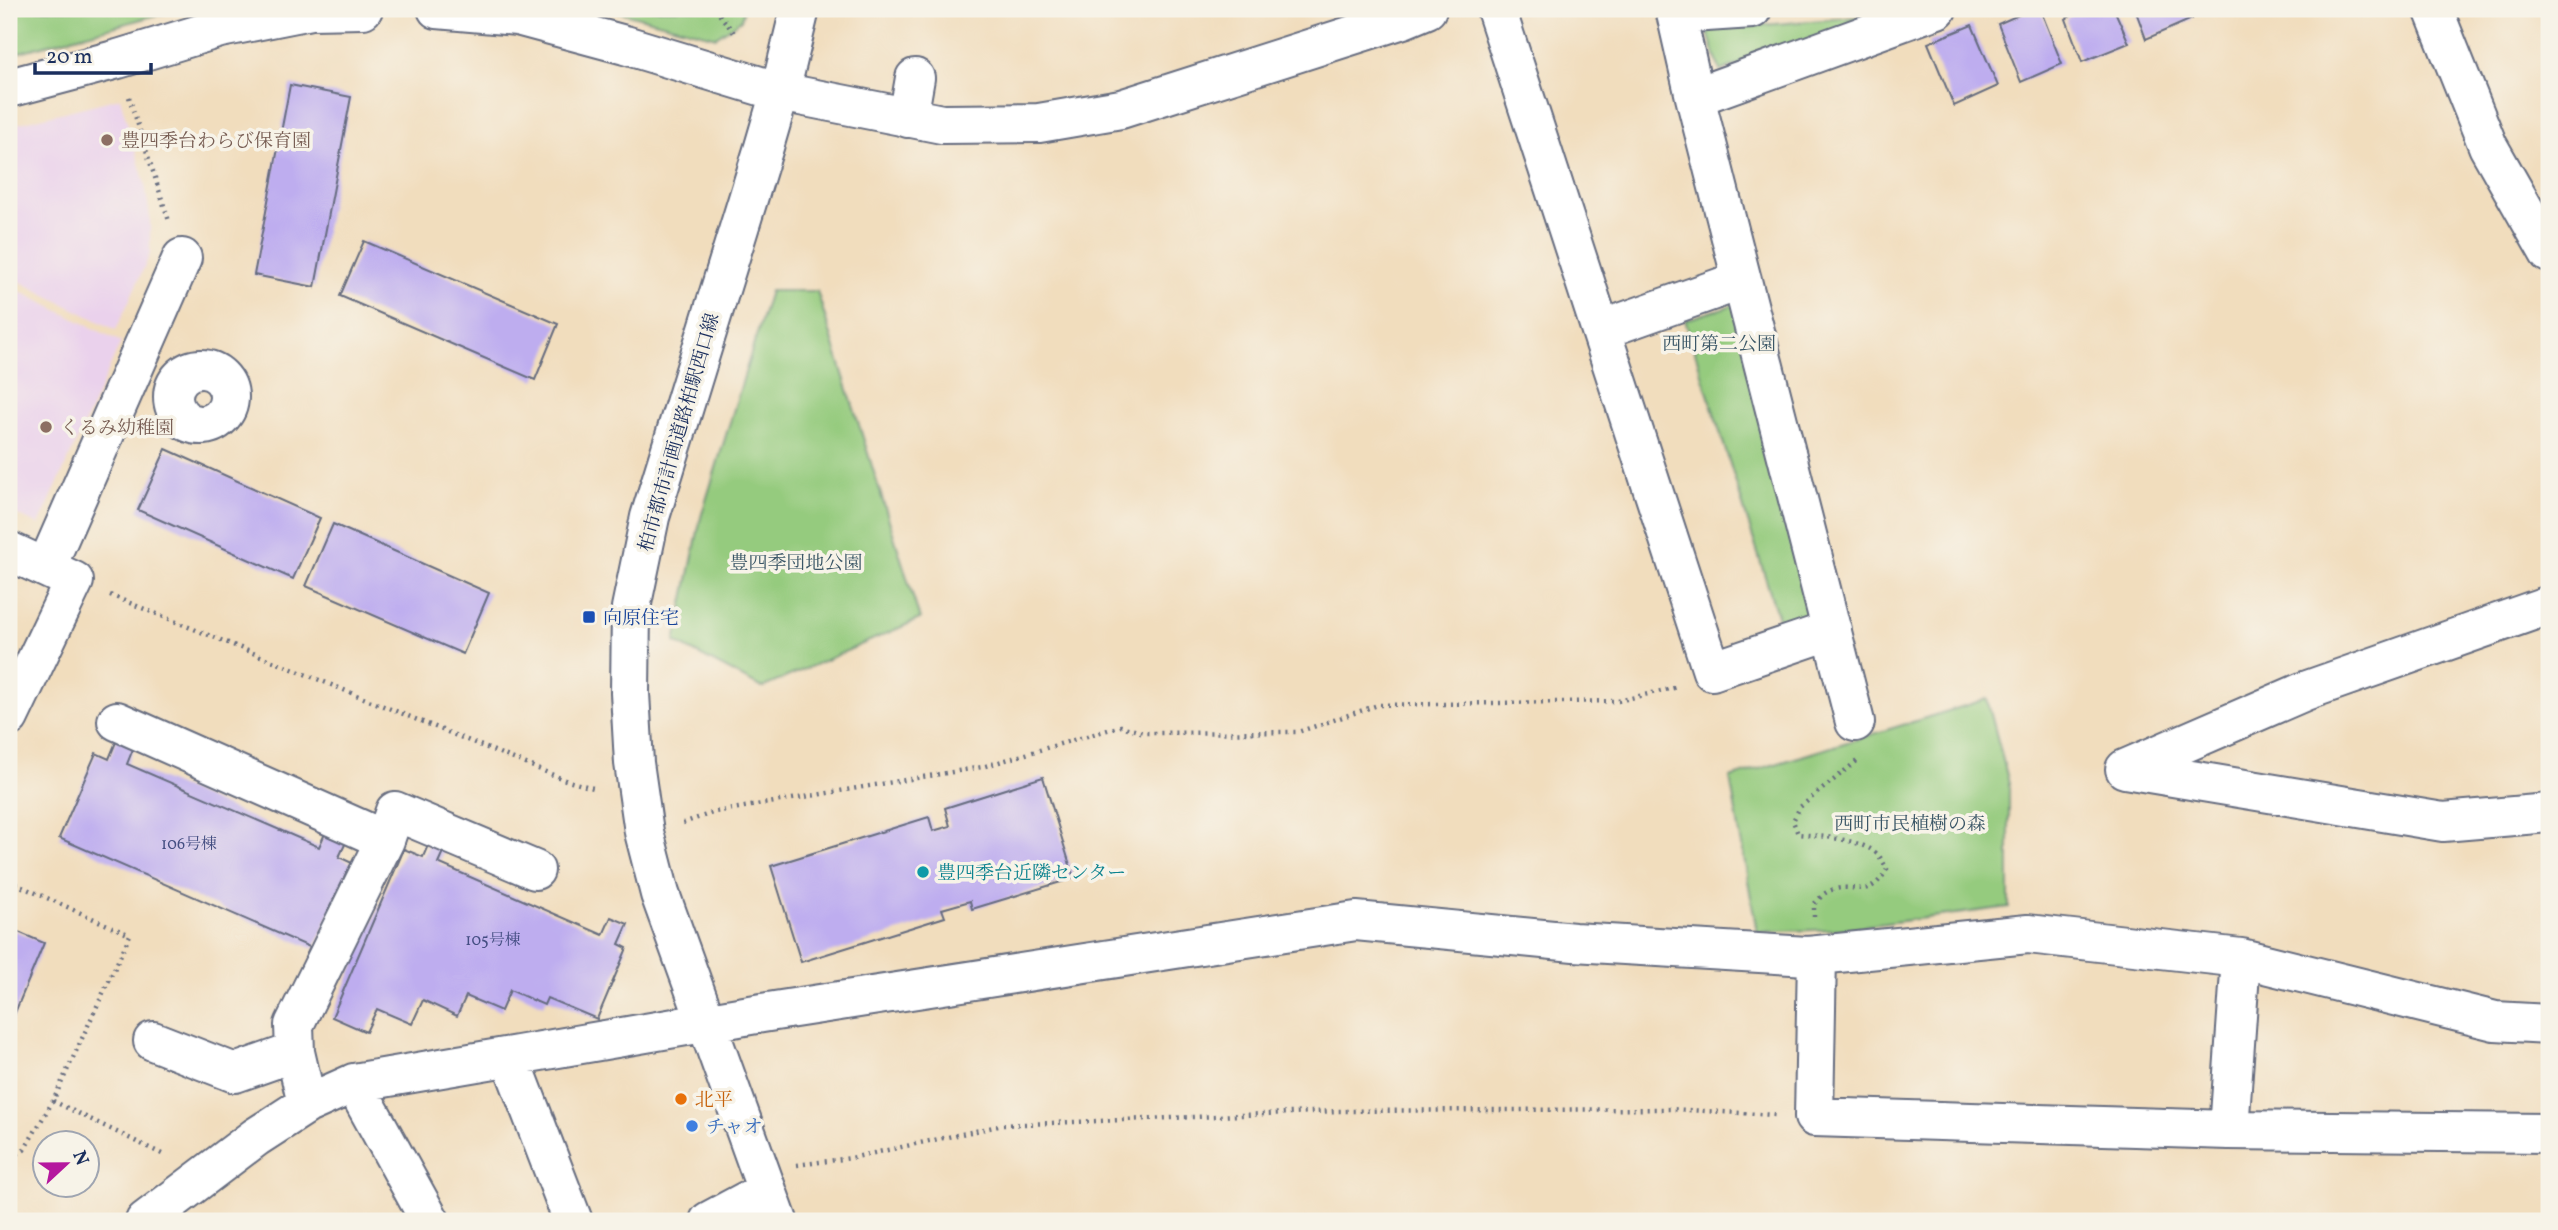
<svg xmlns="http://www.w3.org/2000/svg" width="2558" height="1230" viewBox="0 0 2558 1230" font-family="Vollkorn,'Noto Serif JP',serif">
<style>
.built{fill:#ead1ec}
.green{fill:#95cb7e;stroke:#587d6e;stroke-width:2}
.building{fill:#beadef}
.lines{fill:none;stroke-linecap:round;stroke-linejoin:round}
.minor-casing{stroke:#666c7f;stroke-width:42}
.path{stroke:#666c7f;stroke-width:4.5;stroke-dasharray:2 5;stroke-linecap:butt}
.minor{stroke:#fff;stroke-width:38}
.education-dot{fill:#8d6e63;stroke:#f7f3e8;stroke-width:2.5}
.transit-dot{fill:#1a4fb4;stroke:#f7f3e8;stroke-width:2.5}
.culture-dot{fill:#0f9aa8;stroke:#f7f3e8;stroke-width:2.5}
.food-dot{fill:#e8710a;stroke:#f7f3e8;stroke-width:2.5}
.shop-dot{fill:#3f7fe0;stroke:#f7f3e8;stroke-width:2.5}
.labels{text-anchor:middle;stroke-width:7;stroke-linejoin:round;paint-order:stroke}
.number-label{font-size:16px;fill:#444e82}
.education-label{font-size:19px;fill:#785e54;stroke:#f7f3e8;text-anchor:start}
.park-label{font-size:19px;fill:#3a5666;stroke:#f7f3e8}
.street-label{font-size:19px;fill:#1b2f5e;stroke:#f7f3e8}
.transit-label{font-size:19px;fill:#164399;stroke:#f7f3e8;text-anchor:start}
.culture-label{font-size:19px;fill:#0d838f;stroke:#f7f3e8;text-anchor:start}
.food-label{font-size:19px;fill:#c56008;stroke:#f7f3e8;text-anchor:start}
.shop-label{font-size:19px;fill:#366cbe;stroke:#f7f3e8;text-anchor:start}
</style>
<rect width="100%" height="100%" fill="#f7f3e8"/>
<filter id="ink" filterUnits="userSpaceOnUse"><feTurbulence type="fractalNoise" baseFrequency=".0143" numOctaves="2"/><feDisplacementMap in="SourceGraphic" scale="14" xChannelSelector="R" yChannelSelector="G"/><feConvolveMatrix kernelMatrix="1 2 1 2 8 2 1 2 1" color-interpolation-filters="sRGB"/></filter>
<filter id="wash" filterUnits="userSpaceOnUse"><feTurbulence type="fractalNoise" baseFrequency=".00686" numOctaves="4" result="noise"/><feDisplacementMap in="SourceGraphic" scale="28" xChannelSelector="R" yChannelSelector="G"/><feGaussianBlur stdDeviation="1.57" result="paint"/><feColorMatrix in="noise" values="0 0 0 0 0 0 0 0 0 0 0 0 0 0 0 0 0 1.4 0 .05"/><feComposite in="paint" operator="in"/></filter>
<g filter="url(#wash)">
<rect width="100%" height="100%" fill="#f1ddbd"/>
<!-- built -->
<path class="built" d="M120,98L145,184L150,218V254L116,330L9,276V126Z
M9,286L121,342L39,525L9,511Z"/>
<!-- green -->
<path class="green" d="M9,9H179L9,55Z
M608,9H744L741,20L716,37Z
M1879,15L1720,71L1707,30Z
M770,291H817L920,619L762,688L675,642L701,517Z
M1736,304L1819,623L1783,634L1685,320Z
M1987,699L2009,783V907L1841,929L1757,932L1730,778Z"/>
<g id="blocks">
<!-- building -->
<path class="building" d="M2032,9H2040L2062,64L2021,82L1998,24Z
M2074,9H2114L2129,43L2082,62L2066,19L2075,13Z
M2135,9H2188L2192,19L2146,39Z
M1972,25L1998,86L1954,106L1928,43Z
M290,85L351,97L315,287L254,275Z
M364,241L558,324L535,380L340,296Z
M166,449L320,518L293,579L138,510Z
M333,524L489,593L463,654L306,586Z
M118,737L135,744L127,764L319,847L327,829L348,838L339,857L352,863L314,949L59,838L96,753L109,759Z
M1043,777L1074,878L972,909L970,901L942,909L945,917L801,962L771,866L929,817L933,831L950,826L945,808Z
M431,838L446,845L438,863L603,935L611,917L628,924L619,944L627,948L597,1019L547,998L544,1005L510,990L501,1011L466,996L457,1016L423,1000L412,1024L377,1009L366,1032L332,1017L404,849L423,857Z
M9,928L44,943L9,1027Z"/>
</g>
</g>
<g filter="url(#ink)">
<use href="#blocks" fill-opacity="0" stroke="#666c7f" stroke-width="2"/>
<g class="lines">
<!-- minor casing -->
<g class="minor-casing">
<path id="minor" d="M437,9L517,16L625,45L780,92L942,124L1039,123L1121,109L1403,19L1427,9
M1496,9L1712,671L1832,630
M1675,9L1695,97L1855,722
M2433,9L2488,146L2549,253
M1676,14L1752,9
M9,88L118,59L220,28L311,10L363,9
M1695,97L1937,9
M908,118L915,78
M1601,330L1742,280
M173 397a28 28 0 1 1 56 0a28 28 0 1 1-56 0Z
M9,551L74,581L9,717
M46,568L182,258
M2549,605L2305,691L2125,769L2443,822L2549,813
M117,721L385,840
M1817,955L1814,1117L2229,1130L2549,1133
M153,1041L235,1073L295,1052
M510,1057L573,1221
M354,1083L430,1221
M307,1104L295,1052L294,1025L385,840L395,811L535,870
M2229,1130L2241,958
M145,1221L256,1137L307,1104L354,1083L762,1013L1356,921L1574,942L1808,956L2028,934L2241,958L2495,1021L2549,1024
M709,1221L767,1190
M778,1221L660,894L644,832L634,763L630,693L631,608L650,517L764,147L780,92L800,9"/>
</g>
<!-- path -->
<path class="path" d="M715,9L735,34
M928,11L930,9
M129,97L169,221
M110,595L568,781L593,788
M683,823L715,812L982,767L1121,726L1144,733L1298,732L1378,705L1618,701L1678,687
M9,881L130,935L53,1101L24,1150L9,1159
M1814,917V904C1818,900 1823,894 1827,892C1853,879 1868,904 1887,869C1884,864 1881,858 1878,855C1864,839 1818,836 1798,834L1793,821L1800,807L1857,761
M53,1101L166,1156
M797,1165L851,1158L1003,1125L1337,1111L1670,1109L1775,1115"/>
<!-- minor -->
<use href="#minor" class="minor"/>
</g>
</g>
<!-- markers -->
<g class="education-dot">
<circle cx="107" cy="140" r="7"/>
<circle cx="46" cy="427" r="7"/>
</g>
<rect class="transit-dot" x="582" y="610" width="14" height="14" rx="3.5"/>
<circle class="culture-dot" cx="923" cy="872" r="7"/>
<circle class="food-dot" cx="681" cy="1099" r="7"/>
<circle class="shop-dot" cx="692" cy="1126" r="7"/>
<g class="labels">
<!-- number labels -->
<g class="number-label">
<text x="189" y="849">106号棟</text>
<text x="493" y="945">105号棟</text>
</g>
<!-- education labels -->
<g class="education-label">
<text x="121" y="147">豊四季台わらび保育園</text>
<text x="60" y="434">くるみ幼稚園</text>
</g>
<!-- park labels -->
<g class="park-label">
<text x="1719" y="350">西町第二公園</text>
<text x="796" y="569">豊四季団地公園</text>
<text x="1910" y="830">西町市民植樹の森</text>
</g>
<!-- street labels -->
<g class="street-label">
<text transform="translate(678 432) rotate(-74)" y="7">柏市都市計画道路柏駅西口線</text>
</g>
<!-- transit labels -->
<g class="transit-label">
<text x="603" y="624">向原住宅</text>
</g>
<!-- culture labels -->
<g class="culture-label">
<text x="937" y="879">豊四季台近隣センター</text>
</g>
<!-- food labels -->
<g class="food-label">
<text x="695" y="1106">北平</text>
</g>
<!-- shop labels -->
<g class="shop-label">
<text x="706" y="1133">チャオ</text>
</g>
</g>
<!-- margin -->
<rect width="2558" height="1230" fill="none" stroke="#f7f3e8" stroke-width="35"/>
<!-- north arrow -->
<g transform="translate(66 1164) rotate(68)"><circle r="33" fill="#f7f3e8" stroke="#9fa5b1" stroke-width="2"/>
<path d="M0-5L12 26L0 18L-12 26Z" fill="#b5179e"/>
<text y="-10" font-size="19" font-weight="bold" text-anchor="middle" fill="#1b2f5e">N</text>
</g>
<!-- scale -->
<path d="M35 63v10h116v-10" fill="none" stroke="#1b2f5e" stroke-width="3.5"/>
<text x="46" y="63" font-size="21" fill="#1b2f5e" stroke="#f7f3e8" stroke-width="5" paint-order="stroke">20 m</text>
</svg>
